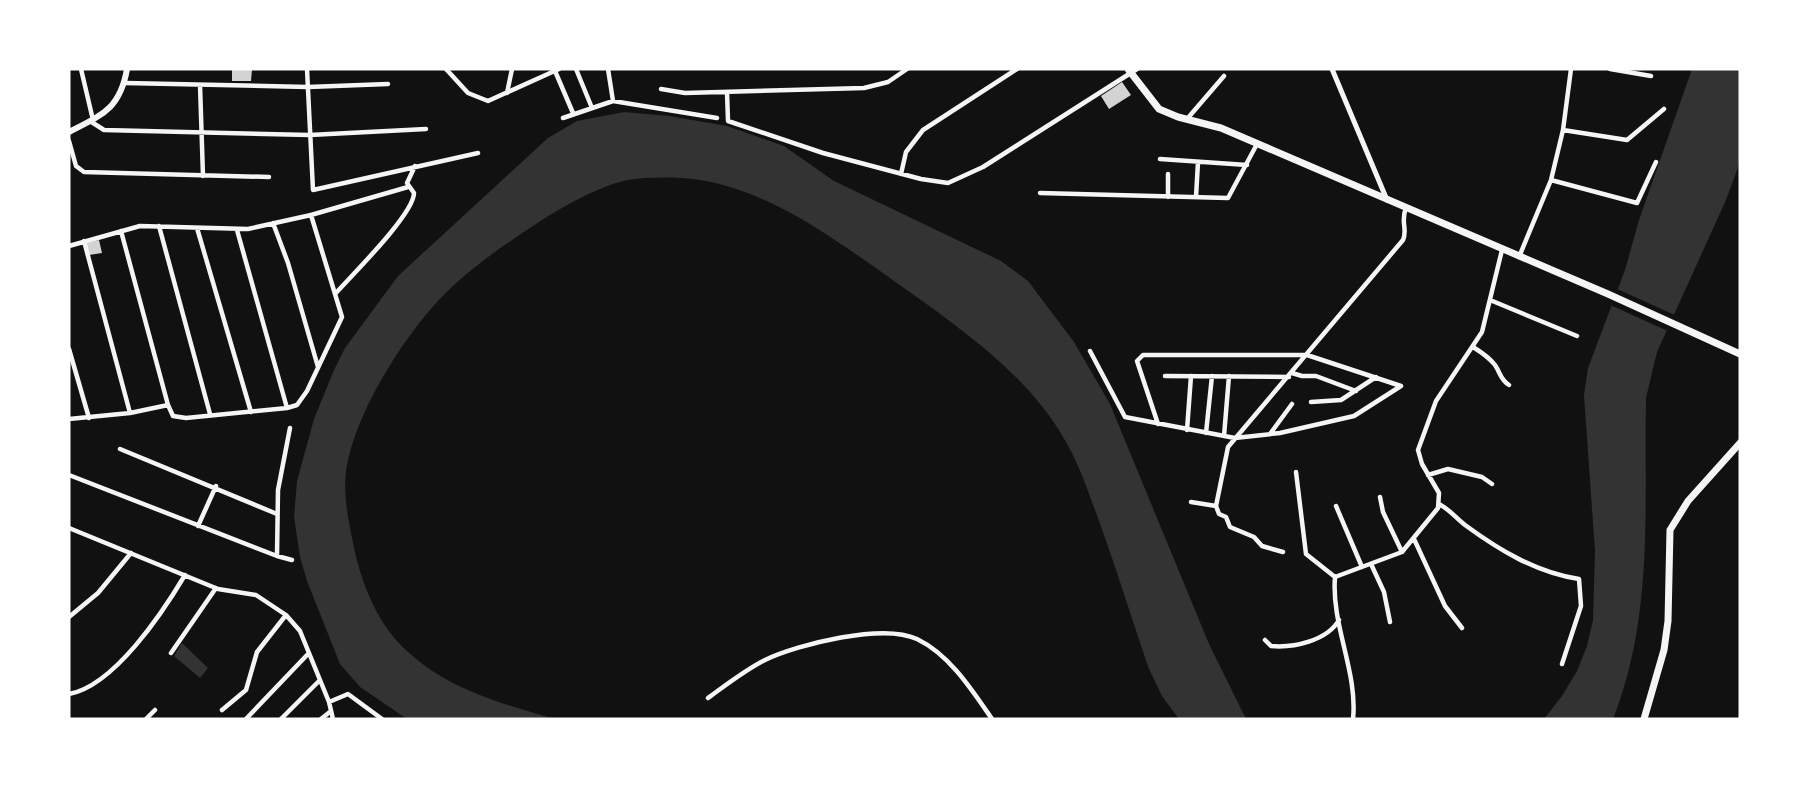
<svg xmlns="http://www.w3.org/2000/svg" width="1809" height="788" viewBox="0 0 1809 788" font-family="Signika,sans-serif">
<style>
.water{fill:#333}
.pier{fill:#111}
.building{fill:#d3d3d3}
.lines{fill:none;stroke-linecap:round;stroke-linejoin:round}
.minor{stroke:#f5f5f5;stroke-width:4.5}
.tertiary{stroke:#f5f5f5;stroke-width:5}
.secondary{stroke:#f5f5f5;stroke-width:6}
.primary{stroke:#f5f5f5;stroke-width:7}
</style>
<rect width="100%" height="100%" fill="#111"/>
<!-- water -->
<path class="water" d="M1692,69H1740V162L1726,200L1657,352L1646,398C1644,506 1654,616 1613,719H1544L1562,696L1577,671L1587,646L1593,620L1595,551L1584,395L1588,368L1625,270L1639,220Z
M624,112L669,116L727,126L784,146L834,181L1001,261L1028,281L1074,342L1110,404L1209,644L1246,719H1179L1162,696L1149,669C1132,620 1117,570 1099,521C1089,494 1080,466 1066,442C1028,373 953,323 890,278C828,235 760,183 682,178C665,177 644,177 627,180C598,187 567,204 542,220C505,244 468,269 438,301C400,342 354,416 346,471C343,498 349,522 354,548C362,585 378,625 407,651C449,690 501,703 554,719H407L360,687L340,664L307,581L300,557L294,517L297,481L314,419L334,370L345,348L398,276L548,138L577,121Z
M182,643L208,668L200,678L174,656Z"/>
<!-- pier -->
<path class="pier" d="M1615,288L1677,316L1670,332L1608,304Z"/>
<!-- building -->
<path class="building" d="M232,69H252L251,81H232Z
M1122,82L1131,95L1109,109L1101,96Z
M99,240L102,253L89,255L86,243Z"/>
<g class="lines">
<!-- minor -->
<path class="minor" d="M81,69L93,120
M307,69L313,190L478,153
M446,69L468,93L488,101L559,69
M576,69L592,108
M608,69L613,101
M1610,69L1651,76
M555,71L573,113
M125,83L308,87L388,84
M200,85L203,176
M661,89L685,93L864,88L888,82L907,69
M727,92L728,121L823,153L921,179L948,183L983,167L1137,69
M507,93L512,69
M563,118L613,101L717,118
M1187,119L1224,76
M90,121L104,130L310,135L426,129
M1563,130L1627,140L1664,109
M69,141L76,166L84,172L269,177
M1160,159L1247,165
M901,174L906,152L923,130L1017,69
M1168,174V197
M1551,180L1637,203L1656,162
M1040,193L1228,198L1257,144
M1196,197L1198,162
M273,223L288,263L318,367
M159,226L210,414
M197,228L251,412
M237,230L287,408
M121,231L168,405L173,416L186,418L287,408L297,405L307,391L342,317L311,215
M84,241L130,413
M69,246L140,226L248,229L311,215L408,187
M1519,257L1551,180L1563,130L1571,69
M335,294C351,276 414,214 414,193L407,183L415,166
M1490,300L1577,336
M1473,347C1481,352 1489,357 1495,365C1501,374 1500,379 1509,385
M69,349L89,418
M1090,351L1125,417L1235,438L1280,433L1354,416L1401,386
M1292,373L1302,376H1316L1356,391
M1165,376L1289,377
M1311,402L1341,400L1376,377
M69,419L130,413L168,405
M1158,424L1137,361L1143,355H1307L1401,386
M1187,430L1191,376
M1206,433L1212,376
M1270,434L1292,404
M1224,436L1229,376
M120,449L277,514
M1296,472L1306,554L1335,577
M69,475L277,556L292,560
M1428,475L1448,469L1482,477L1492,484
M1380,497L1383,512L1402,552
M1191,502L1216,506L1228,447L1403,240C1408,229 1400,222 1406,208
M1439,504C1449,509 1456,518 1465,525C1499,550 1537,573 1579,579L1581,606L1562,664
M1216,506L1219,514L1226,517L1230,527L1254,537L1262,546L1283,552
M1336,506L1362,567
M198,526L216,486
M69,528L218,589L256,595L286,615L300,631L329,702L333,719
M1414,539L1445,606L1462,628
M277,556L278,490L290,428
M1371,564L1384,592L1390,622
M69,617L98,593L131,553
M1265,640L1271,646C1293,648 1327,641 1339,620
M171,653L216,588
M69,694C114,686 163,612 185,575
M708,698C726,685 745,670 765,660C799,644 883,623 917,639C950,655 972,690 992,719
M329,702L348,694L382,719
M222,710L246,690L257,652L286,615
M146,719L155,710
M246,719L308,654
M281,719L319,681
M321,719L331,711
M1353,719C1358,672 1331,625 1335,577L1402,552L1438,508L1439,493L1422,464L1418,450L1436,401L1482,332L1502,250"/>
<!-- tertiary -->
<path class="tertiary" d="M1332,69L1387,200"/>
<!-- secondary -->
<path class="secondary" d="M69,132C102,115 120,109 127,69"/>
<!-- primary -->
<path class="primary" d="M1128,69L1159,109L1178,117L1221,128L1608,294L1740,354
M1644,719L1664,650L1668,621L1670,530L1688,501L1740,443"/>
</g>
<!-- border -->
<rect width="1809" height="788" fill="none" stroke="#ffffff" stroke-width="141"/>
</svg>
